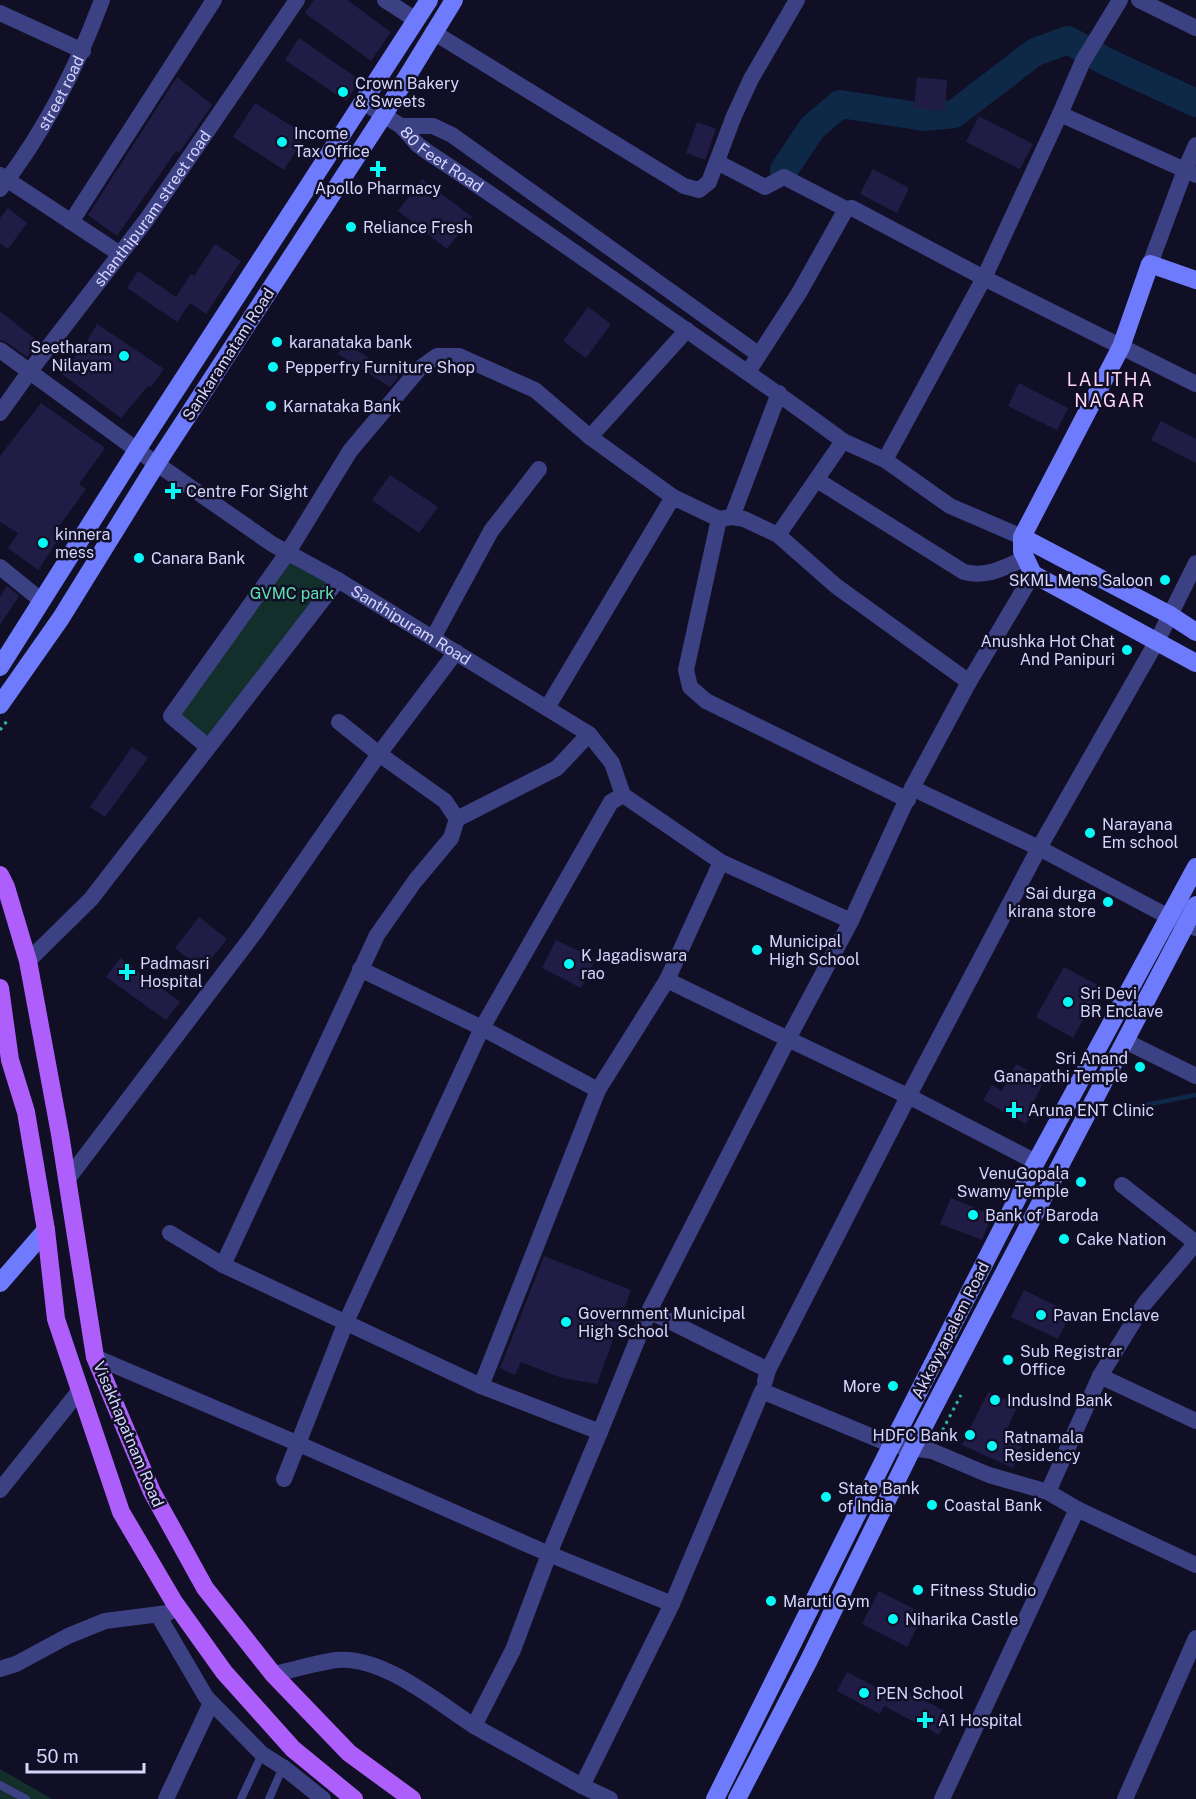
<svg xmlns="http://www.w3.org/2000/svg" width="1196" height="1799" viewBox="0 0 1196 1799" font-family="'Public Sans',sans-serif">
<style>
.green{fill:#132f2b}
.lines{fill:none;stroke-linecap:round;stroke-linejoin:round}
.stream{stroke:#0d2947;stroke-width:4.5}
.river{stroke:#0d2947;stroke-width:28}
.building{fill:#201c46}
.path{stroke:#32b59e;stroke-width:3;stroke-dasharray:3 4.5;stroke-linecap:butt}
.lane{stroke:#3c4183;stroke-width:8}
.street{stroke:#3c4183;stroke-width:16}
.secondary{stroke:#6e7bfc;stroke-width:18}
.primary{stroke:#ae5ffb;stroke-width:18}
.poi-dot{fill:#06f9f5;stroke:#110f25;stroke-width:2}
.labels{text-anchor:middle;stroke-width:5;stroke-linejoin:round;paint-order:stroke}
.poi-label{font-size:16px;fill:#d5d5fe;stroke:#110f25;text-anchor:start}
.street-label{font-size:16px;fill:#d5d5fe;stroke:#110f25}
.park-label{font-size:16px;fill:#62ddb0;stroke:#110f25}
.neighbourhood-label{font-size:18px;letter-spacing:1.5px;fill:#fed7f4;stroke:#110f25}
</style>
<rect width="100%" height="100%" fill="#110f25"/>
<!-- green -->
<path class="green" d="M288,552L338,580L208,747L171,716Z
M0,1769L52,1799H0Z"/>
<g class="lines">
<!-- stream -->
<path class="stream" d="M1130,1108L1196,1095"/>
<!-- river -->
<path class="river" d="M784,170L812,128L840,104L924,117L954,114L1035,52L1068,40L1107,62L1196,103"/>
</g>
<!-- building -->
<path class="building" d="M314,0H347L391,32L371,61L305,13Z
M299,38L360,80L346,101L285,60Z
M177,77L212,105L179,153L176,151L117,236L88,215Z
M917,77L947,80L945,111L914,108Z
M255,103L306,135L284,170L233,137Z
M979,116L1033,144L1020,169L966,142Z
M697,122L716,129L705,160L686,153Z
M873,169L909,188L897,213L860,194Z
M422,179L472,217L447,249L398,211Z
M8,208L27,223L8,249L0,243V218Z
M215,244L241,261L206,314L190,303L177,322L127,288L138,271L176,297L191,274L194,276Z
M588,307L611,324L586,358L563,341Z
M0,311L39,342L27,357L6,342L0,340Z
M97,324L164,369L151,387L148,386L121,418L62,374L86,343Z
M345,343L398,376L397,379L390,387L338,354Z
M1019,383L1068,408L1057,430L1008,406Z
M41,403L105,448L79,484L86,489L57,529L63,533L38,570L8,548L18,533L0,522V456Z
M1161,421L1196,439V463L1151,440Z
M390,475L438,507L419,533L372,500Z
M7,586L19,596L0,625V597Z
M132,747L148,758L105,817L90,807Z
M199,917L227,939L202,970L175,948Z
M556,940L596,959L581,988L542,968Z
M120,958L180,1002L166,1020L106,977Z
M1064,967L1101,987L1073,1038L1036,1017Z
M1016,1064L1045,1079L1031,1107L1035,1109L1026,1124L983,1100L992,1085L1002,1091Z
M951,1198L992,1215L982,1240L940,1224Z
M544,1256L631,1290L597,1384L562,1378L521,1362L515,1375L500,1368Z
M1024,1290L1071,1313L1058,1339L1011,1317Z
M988,1392L1018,1405L1003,1438L1022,1447L1013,1468L962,1445Z
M879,1591L924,1614L907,1647L862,1624Z
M847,1672L891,1695L896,1685L950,1714L939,1735L884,1706L880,1714L837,1691Z"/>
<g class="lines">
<!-- path -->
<path class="path" d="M0,730L7,721
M939,1437L961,1395"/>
<!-- lane -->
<path class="lane" d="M0,1785L26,1799
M241,1799L262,1754
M269,1799L283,1767"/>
<!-- street -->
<g class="street">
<path d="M385,0L416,20"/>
<path d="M1139,0L1196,28"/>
<path d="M0,13L83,51"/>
<path d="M433,32L684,186L699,190L709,182L734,116L751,79L797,0"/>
<path id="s1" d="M363,102L401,126L418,145L429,153C500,199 569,249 639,297C707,345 776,391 843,441"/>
<path d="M1060,114L1083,61L1120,0"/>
<path d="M401,126H433L452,135L758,354"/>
<path d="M1196,145L1185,170L1196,175"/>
<path d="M717,162L765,187L784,177L846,209"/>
<path d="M0,175L120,254"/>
<path id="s2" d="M0,189C45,132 77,67 102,0"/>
<path d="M71,222L214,0"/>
<path id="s3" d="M0,350L137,450L272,544L338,580L589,734L612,763L623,795L721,862L851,921L912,788L969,682"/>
<path d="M748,372L799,293L846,209L852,208L984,278L1060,114L1185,170L1150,264"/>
<path id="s4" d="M0,413L30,371L147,219L297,0"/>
<path d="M590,437L687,330"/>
<path d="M817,480L964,572C988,578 1004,567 1026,558"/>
<path d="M732,517L779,393"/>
<path d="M719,519L686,670L690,687L706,701L908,800"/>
<path d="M778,535L843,441L885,460"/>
<path d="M1022,537L950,506L885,460L984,278L1196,384"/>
<path d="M0,567L42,601"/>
<path d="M433,638L491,531L539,469"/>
<path d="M547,708L673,497L719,519L732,517L744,519L778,535L836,586L969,682L1033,574"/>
<path d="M208,747L171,716L288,552L350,451L419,369L437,356H459L535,390L590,437L673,497"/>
<path d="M912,788L1039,848L1157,641L1196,563"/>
<path d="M457,819L557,768L589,734"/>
<path d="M28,961L91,899L338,580"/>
<path d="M360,969L482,1028L598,1090L667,980L788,1039L851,921"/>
<path d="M667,980L721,862"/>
<path d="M1125,1041L1196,1076"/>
<path d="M67,1180L256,931L379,754L456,652"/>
<path d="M170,1233L223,1265L481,1386L600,1432L649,1311"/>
<path d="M223,1265L377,935L415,881L451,838L457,819L445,801L379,754L339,722"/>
<path d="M95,1357L299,1444L549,1554L672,1604L762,1391L892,1445L932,1451L989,1475L1048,1492L1077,1509L942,1799"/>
<path d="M768,1370L908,1097L1039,848L1169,917L1196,928"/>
<path d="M1100,1376L1196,1421"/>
<path d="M765,1381L768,1370L649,1311L788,1039L918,1101L1036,1162"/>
<path d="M481,1386L598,1090"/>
<path d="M284,1479L346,1322L482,1028L611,802L623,795"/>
<path d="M0,1490L80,1390"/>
<path d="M1048,1492L1100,1376L1145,1303L1196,1243L1122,1185"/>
<path d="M1077,1509L1196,1565"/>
<path d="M158,1615L206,1697L262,1754L283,1767L323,1799"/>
<path d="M0,1669L16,1664L68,1636L105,1621L168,1613"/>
<path d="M273,1674C293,1670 315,1663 336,1660C382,1655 437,1702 474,1726"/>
<path d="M582,1786L474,1726L513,1650L549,1554L600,1432"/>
<path d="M166,1799L211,1703"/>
<path d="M610,1799L582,1786L672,1604"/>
<path d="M1125,1799L1196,1638"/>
</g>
<!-- secondary -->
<path class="secondary" d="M1196,280L1150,264L1121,347L1022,537V551L1033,574L1196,663
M1022,537L1170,615L1196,632
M0,667L137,450L429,0
M0,705L61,618L157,463L383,116L454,0
M0,1283L46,1230
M715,1799L899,1430L1036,1162L1196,867
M737,1799L809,1660L913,1447L1196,905"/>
<!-- primary -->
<path class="primary" d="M0,875L6,887L28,961L60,1134L95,1357L152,1492L205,1588L273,1674L349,1753L412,1799
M0,988L10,1060L26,1112L46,1230L56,1319L121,1512L174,1602L224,1672L293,1749L354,1799"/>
</g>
<!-- markers -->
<g class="poi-dot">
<circle cx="343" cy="92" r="6"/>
<circle cx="282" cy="142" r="6"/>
<path d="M375 160h6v6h6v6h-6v6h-6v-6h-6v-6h6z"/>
<circle cx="351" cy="227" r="6"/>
<circle cx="277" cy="342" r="6"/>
<circle cx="124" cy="356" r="6"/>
<circle cx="273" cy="367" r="6"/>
<circle cx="271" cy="406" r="6"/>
<path d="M170 482h6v6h6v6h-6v6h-6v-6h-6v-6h6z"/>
<circle cx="43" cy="543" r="6"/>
<circle cx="139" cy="558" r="6"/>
<circle cx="1165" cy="580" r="6"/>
<circle cx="1127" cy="650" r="6"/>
<circle cx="1090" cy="833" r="6"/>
<circle cx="1108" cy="902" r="6"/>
<circle cx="757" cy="950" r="6"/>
<circle cx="569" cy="964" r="6"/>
<path d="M124 963h6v6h6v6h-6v6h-6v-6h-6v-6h6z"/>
<circle cx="1068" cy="1002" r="6"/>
<circle cx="1140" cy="1067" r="6"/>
<path d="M1011 1101h6v6h6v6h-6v6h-6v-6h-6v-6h6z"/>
<circle cx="1081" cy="1182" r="6"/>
<circle cx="973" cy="1215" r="6"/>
<circle cx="1064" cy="1239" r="6"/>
<circle cx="1041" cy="1315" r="6"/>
<circle cx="566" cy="1322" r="6"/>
<circle cx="1008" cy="1360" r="6"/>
<circle cx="893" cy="1386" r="6"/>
<circle cx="995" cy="1400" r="6"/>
<circle cx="970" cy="1435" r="6"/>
<circle cx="992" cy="1446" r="6"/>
<circle cx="826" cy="1497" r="6"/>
<circle cx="932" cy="1505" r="6"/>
<circle cx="918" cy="1590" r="6"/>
<circle cx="771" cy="1601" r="6"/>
<circle cx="893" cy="1619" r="6"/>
<circle cx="864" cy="1693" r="6"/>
<path d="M922 1711h6v6h6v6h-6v6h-6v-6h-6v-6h6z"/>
</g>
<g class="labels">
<!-- poi labels -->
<g class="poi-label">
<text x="355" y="89">Crown Bakery<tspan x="355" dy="18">&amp; Sweets</tspan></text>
<text x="294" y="139">Income<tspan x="294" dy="18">Tax Office</tspan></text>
<text x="378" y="194" text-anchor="middle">Apollo Pharmacy</text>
<text x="363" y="233">Reliance Fresh</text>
<text x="289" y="348">karanataka bank</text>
<text x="112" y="353" text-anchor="end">Seetharam<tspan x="112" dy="18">Nilayam</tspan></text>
<text x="285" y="373">Pepperfry Furniture Shop</text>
<text x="283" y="412">Karnataka Bank</text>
<text x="186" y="497">Centre For Sight</text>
<text x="55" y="540">kinnera<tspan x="55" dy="18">mess</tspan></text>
<text x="151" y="564">Canara Bank</text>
<text x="1153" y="586" text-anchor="end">SKML Mens Saloon</text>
<text x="1115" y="647" text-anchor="end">Anushka Hot Chat<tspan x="1115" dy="18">And Panipuri</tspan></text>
<text x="1102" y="830">Narayana<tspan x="1102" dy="18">Em school</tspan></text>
<text x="1096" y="899" text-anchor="end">Sai durga<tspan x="1096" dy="18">kirana store</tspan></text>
<text x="769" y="947">Municipal<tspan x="769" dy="18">High School</tspan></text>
<text x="581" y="961">K Jagadiswara<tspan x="581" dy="18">rao</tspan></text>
<text x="140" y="969">Padmasri<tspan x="140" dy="18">Hospital</tspan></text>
<text x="1080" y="999">Sri Devi<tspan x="1080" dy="18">BR Enclave</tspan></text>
<text x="1128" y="1064" text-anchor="end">Sri Anand<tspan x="1128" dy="18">Ganapathi Temple</tspan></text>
<text x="1028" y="1116">Aruna ENT Clinic</text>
<text x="1069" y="1179" text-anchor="end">VenuGopala<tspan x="1069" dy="18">Swamy Temple</tspan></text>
<text x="985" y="1221">Bank of Baroda</text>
<text x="1076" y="1245">Cake Nation</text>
<text x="578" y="1319">Government Municipal<tspan x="578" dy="18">High School</tspan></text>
<text x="1053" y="1321">Pavan Enclave</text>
<text x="1020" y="1357">Sub Registrar<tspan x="1020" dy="18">Office</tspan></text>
<text x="881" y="1392" text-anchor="end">More</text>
<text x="1007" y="1406">IndusInd Bank</text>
<text x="958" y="1441" text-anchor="end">HDFC Bank</text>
<text x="1004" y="1443">Ratnamala<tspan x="1004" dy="18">Residency</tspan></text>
<text x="838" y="1494">State Bank<tspan x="838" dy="18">of India</tspan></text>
<text x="944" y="1511">Coastal Bank</text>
<text x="930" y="1596">Fitness Studio</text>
<text x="783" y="1607">Maruti Gym</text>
<text x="905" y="1625">Niharika Castle</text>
<text x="876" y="1699">PEN School</text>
<text x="938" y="1726">A1 Hospital</text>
</g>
<!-- street labels -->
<g class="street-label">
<text dy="6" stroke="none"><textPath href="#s2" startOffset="114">street road</textPath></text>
<text dy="6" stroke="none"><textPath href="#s1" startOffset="98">80 Feet Road</textPath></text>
<text dy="6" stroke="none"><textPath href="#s4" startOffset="255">shanthipuram street road</textPath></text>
<text transform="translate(228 354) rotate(-57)" y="6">Sankaramatam Road</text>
<text dy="6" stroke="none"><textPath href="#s3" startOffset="495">Santhipuram Road</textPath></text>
<text transform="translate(950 1330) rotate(-63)" y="6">Akkayyapalem Road</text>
<text transform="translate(129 1434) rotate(67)" y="6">Visakhapatnam Road</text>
</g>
<!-- park labels -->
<g class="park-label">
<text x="292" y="599">GVMC park</text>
</g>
<!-- neighbourhood labels -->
<g class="neighbourhood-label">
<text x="1110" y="386">LALITHA<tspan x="1110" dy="21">NAGAR</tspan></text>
</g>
</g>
<!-- scale -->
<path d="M27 1763v9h117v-9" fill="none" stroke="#d5d5fe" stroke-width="3"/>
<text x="36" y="1763" font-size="18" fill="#d5d5fe" stroke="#110f25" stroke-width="4.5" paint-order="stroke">50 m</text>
</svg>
